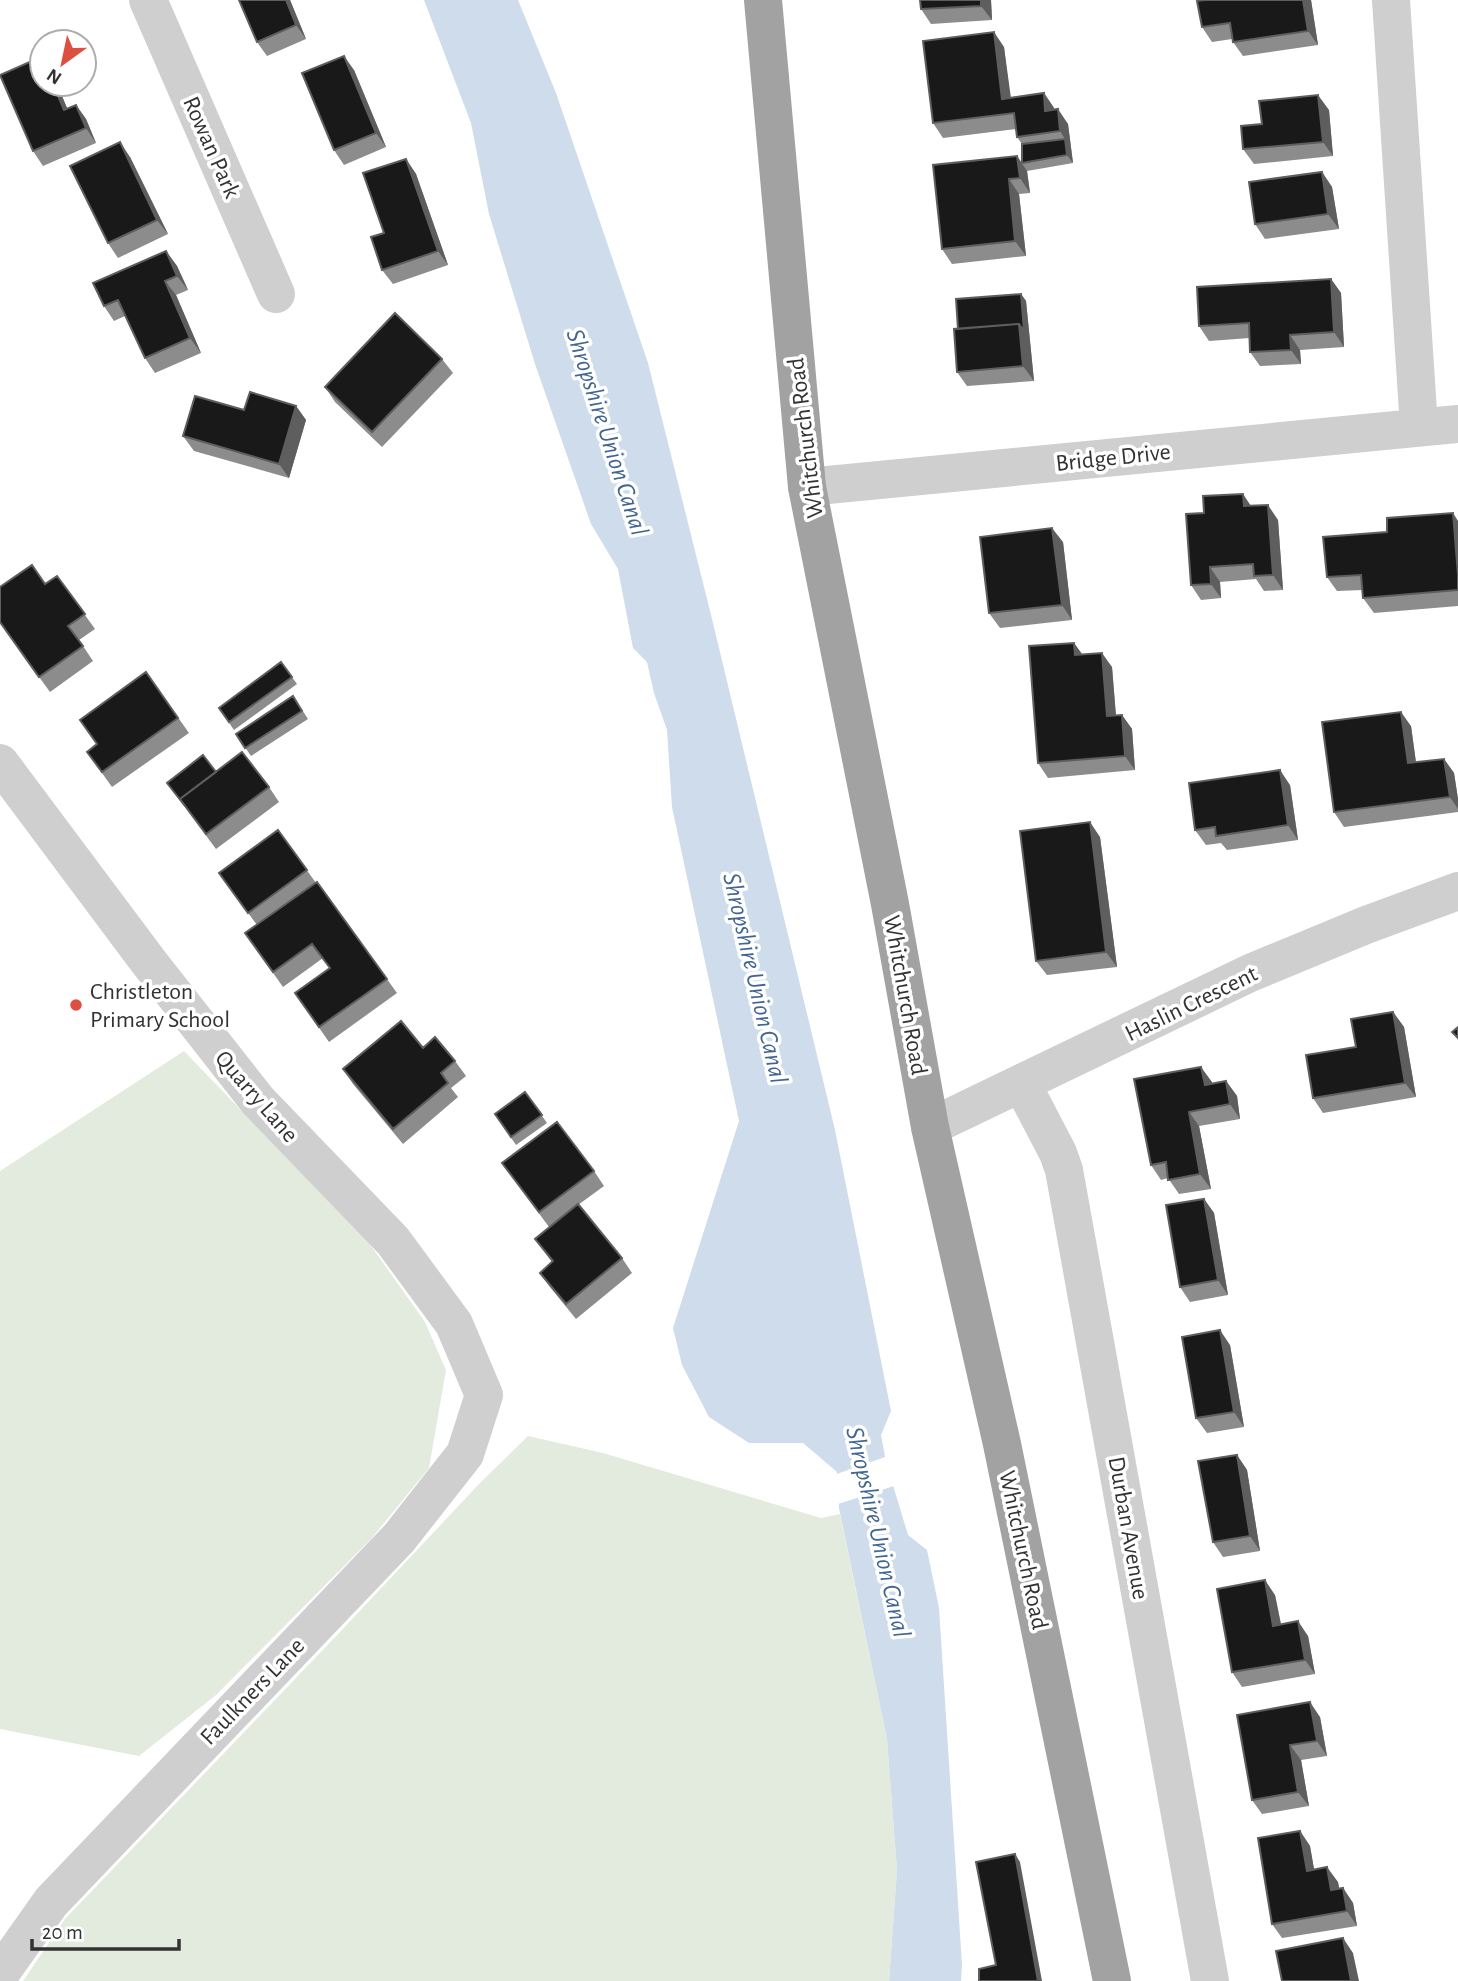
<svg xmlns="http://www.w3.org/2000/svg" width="1458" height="1981" viewBox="0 0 1458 1981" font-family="'Alegreya Sans',sans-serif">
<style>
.green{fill:#e3ebdf}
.water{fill:#cfdcec}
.pier{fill:#fff}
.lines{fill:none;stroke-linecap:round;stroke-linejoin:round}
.minor{stroke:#cfcfcf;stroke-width:38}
.trunk{stroke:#a2a2a2;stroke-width:38}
.wall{fill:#8c8c8c}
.shaded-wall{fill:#5e5e5e}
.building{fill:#191919;stroke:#5e5e5e;stroke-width:2}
.poi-dot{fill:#dd4f40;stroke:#fff;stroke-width:2.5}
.labels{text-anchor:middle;stroke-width:7;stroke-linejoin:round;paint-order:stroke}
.street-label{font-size:24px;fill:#323232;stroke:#fff}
.poi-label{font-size:24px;fill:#323232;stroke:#fff;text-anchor:start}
.water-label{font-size:26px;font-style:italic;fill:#436691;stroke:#fff}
</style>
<rect width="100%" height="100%" fill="#fff"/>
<!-- green -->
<path class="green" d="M184,1051L369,1243L425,1322L446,1370L429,1468L371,1539L216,1695L139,1756L0,1729V1171Z
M528,1436L603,1453L821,1518L840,1514L887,1739L897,1870L889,1981H23L65,1919L339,1633L480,1483Z"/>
<!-- water -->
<path class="water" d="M424,0H518L556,93L648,363L712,619L835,1130L891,1411L881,1435L886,1462L908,1535L927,1550L939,1608L962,1965L961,1981H889L897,1870L887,1739L839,1508L837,1472L803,1443H749L709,1417L682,1365L673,1328L739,1121L672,807L667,730L654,693L647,662L633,648L618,569L591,524L535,364L489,214L471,123Z"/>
<!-- pier -->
<path class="pier" d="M888,1456L897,1485L835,1505L834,1475Z"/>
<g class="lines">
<!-- minor -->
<path class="minor" d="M148,0L276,294
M1391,0L1419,427
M807,487L1458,424
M0,763L148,961L258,1101L393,1241L454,1324L484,1395L465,1454L399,1538L51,1902L0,1974
M1022,1084L1058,1153L1064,1170L1210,1981
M930,1127L1250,973L1366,925L1458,891"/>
<!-- trunk -->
<path class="trunk" d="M763,0L807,487L890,904L930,1127L1002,1444L1112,1981"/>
</g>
<!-- wall -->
<path class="wall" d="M290,0L306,39L267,56L257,42Z
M991,0L992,20L931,24L921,9Z
M1311,0L1318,45L1243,56L1233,42L1232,39L1212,42L1202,27Z
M1004,47L1010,98L1044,93L1054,108V110L1068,124L1073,163L1027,171L1030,193L1019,194L1026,256L952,264L942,249L1017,156L1022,163V144L1017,137L1016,129L943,138L933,123Z
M354,70L386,147L344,165L334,150Z
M42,84H57L67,108L76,105L86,119L96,143L43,166L33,151Z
M1329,110L1333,156L1254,164L1243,149L1262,124Z
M130,157L168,234L118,258L108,243Z
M406,159L416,174L448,265L393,284L382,270L384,233Z
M1322,172L1332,187L1339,229L1265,239L1255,224Z
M166,251L177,266L188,290L176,295L201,353L155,373L145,358L125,316L114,321L104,306Z
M1331,279L1341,293L1344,347L1300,350L1301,364L1260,366L1250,352V338L1209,341L1199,326Z
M1021,294L1026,301L1034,381L967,386L957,372L958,329Z
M442,359L453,373L382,447L335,402L325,387Z
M296,406L306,420L289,478L194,451L183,436L244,410Z
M1251,506L1278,520L1283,590L1264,591L1256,579L1220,582L1221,598L1201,600L1191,585L1204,513Z
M1458,521V606L1374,613L1363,598V590L1337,591L1327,577L1387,532Z
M1063,542L1072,620L1000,628L989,613Z
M57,576L95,629L79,640L93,661L50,692L0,623Z
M1074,643L1082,654L1112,667L1116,715H1122L1132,729L1135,770L1048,778L1038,763Z
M281,662L297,684L234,730L219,708Z
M146,672L189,733L112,787L87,752L97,744Z
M293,696L308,719L251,756L236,734Z
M1411,726L1416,762L1444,759L1454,773L1458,799V812L1344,827L1334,812Z
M216,772L269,787L279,802L216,849L167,783Z
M1290,785L1298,840L1227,850L1221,843L1206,845L1195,830Z
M278,830L316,883L317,882L397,993L329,1042L295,993L329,968L323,958L283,987L245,933L257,925L219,873Z
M1100,837L1117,967L1047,975L1036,961Z
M1393,1012L1404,1027L1416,1097L1323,1113L1313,1098L1356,1047Z
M423,1048L455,1061L466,1076L451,1088L458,1097L403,1144L353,1084L343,1069Z
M1226,1081L1237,1096L1240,1119L1199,1126L1211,1189L1179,1194L1168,1178L1161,1180L1151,1165L1212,1082V1084Z
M525,1092L547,1123L516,1145L495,1114Z
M502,1163L594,1171L604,1186L578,1205L622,1258L632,1273L576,1319L550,1287L540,1273L552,1262L535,1239L567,1214L549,1227Z
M1204,1199L1214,1213L1228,1295L1190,1302L1180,1287Z
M1230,1345L1244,1427L1207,1433L1196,1418Z
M1237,1455L1247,1470L1260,1551L1223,1557L1213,1542Z
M1275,1595L1281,1624L1308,1636L1315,1674L1242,1687L1232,1672Z
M1237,1715L1320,1717L1327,1756L1301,1760L1309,1806L1262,1814L1252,1800Z
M1300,1831L1310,1846L1314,1870L1338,1882L1339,1889L1343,1888L1353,1903L1357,1926L1282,1938L1272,1924Z"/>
<!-- shaded-wall -->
<path class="shaded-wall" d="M286,0H290L306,39L296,25Z
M981,0H991L992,20L981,6Z
M1303,0H1311L1318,45L1308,31Z
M994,32L1004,47L1013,113L1002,99Z
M344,56L354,70L386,147L376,133Z
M53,84H57L74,125L64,110Z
M1044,93L1054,108L1056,126L1045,111Z
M1318,95L1329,110L1333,156L1323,142Z
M76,105L86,119L96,143L86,128Z
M1058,109L1068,124L1073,163L1067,155L1065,139L1060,131Z
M120,142L130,157L168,234L157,220Z
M1017,156L1027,171L1030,193L1020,178Z
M406,159L416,174L448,265L438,251Z
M1322,172L1332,187L1339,229L1328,214Z
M1009,179L1019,194L1026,256L1015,241Z
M166,251L177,266L188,290L177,276Z
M1331,279L1341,293L1344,347L1334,332Z
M165,281L176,295L201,353L190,338Z
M1021,294L1026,301L1034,381L1023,366L1019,324Z
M1290,335L1300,350L1301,364L1291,350Z
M296,406L306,420L289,478L279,464Z
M1243,494L1253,509L1244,506Z
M1268,505L1278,520L1283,590L1273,575Z
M1453,513L1458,521V575Z
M1052,528L1063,542L1072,620L1062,605Z
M1210,567L1220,582L1221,598L1211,584Z
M1074,643L1084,657L1075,655Z
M1102,653L1112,667L1117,730L1107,716Z
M1401,712L1411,726L1418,778L1408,763Z
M1122,715L1132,729L1135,770L1125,756Z
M1444,759L1454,773L1458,799V809L1450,797Z
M1280,770L1290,785L1298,840L1288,825Z
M1090,822L1100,837L1117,967L1106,952Z
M1393,1012L1404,1027L1416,1097L1405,1083Z
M1201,1067L1212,1082L1216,1100L1205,1085Z
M1226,1081L1237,1096L1240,1119L1230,1104Z
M1189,1112L1199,1126L1211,1189L1200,1174Z
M1204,1199L1214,1213L1228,1295L1218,1280Z
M1220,1330L1230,1345L1244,1427L1234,1412Z
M1237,1455L1247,1470L1260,1551L1250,1536Z
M1265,1580L1275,1595L1284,1640L1273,1626Z
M1298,1621L1308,1636L1315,1674L1305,1660Z
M1310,1702L1320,1717L1327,1756L1317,1741Z
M1290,1745L1301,1760L1309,1806L1298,1792Z
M1300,1831L1310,1846L1317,1886L1307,1871Z
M1015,1854L1020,1862L1042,1981H1038Z
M1327,1867L1338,1882L1342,1905L1331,1890Z
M1343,1888L1353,1903L1357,1926L1347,1911Z
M1343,1938L1353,1953L1359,1981H1351Z"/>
<!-- building -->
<path class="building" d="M239,0H286L296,25L257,42Z
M920,0H981V6L921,9Z
M1204,0H1303L1308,31L1233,42L1230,23L1202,27L1197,1Z
M994,32L1002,99L1044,93L1045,111L1058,109L1060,131L1017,137L1014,113L933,123L923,41Z
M344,56L376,133L334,150L302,73Z
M41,57L42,84H53L64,110L76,105L86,128L33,151L0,75Z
M1318,95L1323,142L1243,149L1241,126L1262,124L1259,101Z
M1065,139L1067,155L1022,163V144Z
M120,142L157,220L108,243L70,166Z
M1017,156L1020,178L1009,179L1015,241L942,249L933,165Z
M406,159L438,251L382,270L371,237L384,233L363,173Z
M1322,172L1328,214L1255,224L1249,182Z
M166,251L177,276L165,281L190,338L145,358L118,300L104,306L93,283Z
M1331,279L1334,332L1290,335L1291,350L1250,352L1249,323L1199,326L1197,287Z
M1021,294L1024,331L1019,324L958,329L956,299Z
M395,313L442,359L372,432L325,387Z
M1019,324L1023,366L957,372L954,329Z
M250,392L296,406L279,464L183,436L195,396L244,410Z
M1243,494L1244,506L1268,505L1273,575L1254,576L1253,564L1210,567L1211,584L1191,585L1186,514L1204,513L1203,496Z
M1453,513L1458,575V590L1363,598L1361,575L1327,577L1323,537L1387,532V518Z
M1052,528L1062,605L989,613L980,537Z
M32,565L45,584L57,576L85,614L68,626L83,646L39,677L0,622V587Z
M1074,643L1075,655L1102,653L1107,716L1122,715L1125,756L1038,763L1029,646Z
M281,662L292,677L229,722L219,708Z
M146,672L178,718L102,772L87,752L97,744L80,720Z
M293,696L302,711L245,748L236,734Z
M1401,712L1408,763L1444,759L1450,797L1334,812L1322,722Z
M242,752L269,787L206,834L180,799Z
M203,755L216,772L180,799L185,806L167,783Z
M1280,770L1288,825L1216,836L1215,827L1195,830L1189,783Z
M1090,822L1106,952L1036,961L1020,831Z
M278,830L307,870L248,913L219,873Z
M317,882L387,979L319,1027L295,993L330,968L312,944L273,972L245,933Z
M1393,1012L1405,1083L1313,1098L1306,1055L1356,1047L1351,1019Z
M401,1021L423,1048L435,1037L455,1061L441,1073L448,1083L393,1129L343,1069Z
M1458,1027V1038L1452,1032Z
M1201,1067L1205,1085L1226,1081L1230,1104L1189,1112L1200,1174L1168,1180L1166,1162L1151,1165L1134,1079Z
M525,1092L542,1115L511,1137L495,1114Z
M557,1122L594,1171L539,1212L502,1163Z
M1204,1199L1218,1280L1180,1287L1166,1205Z
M578,1204L622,1258L566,1304L540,1273L553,1261L535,1239Z
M1220,1330L1234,1412L1196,1418L1182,1337Z
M1237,1455L1250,1536L1213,1542L1198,1461Z
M1265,1580L1273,1626L1298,1621L1305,1660L1232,1672L1217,1589Z
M1310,1702L1317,1741L1290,1745L1298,1792L1252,1800L1237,1715Z
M1300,1831L1307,1871L1327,1867L1331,1890L1343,1888L1347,1911L1272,1924L1258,1838Z
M1015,1854L1038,1981H979V1969L996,1965L976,1862Z
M1343,1938L1351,1981H1282L1276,1951Z"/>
<!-- markers -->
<circle class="poi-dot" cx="76" cy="1005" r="7"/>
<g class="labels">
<!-- street labels -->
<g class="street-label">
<text transform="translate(212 147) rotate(66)" y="8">Rowan Park</text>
<text transform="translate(805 438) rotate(-97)" y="8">Whitchurch Road</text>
<text transform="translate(1113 457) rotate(-6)" y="8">Bridge Drive</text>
<text transform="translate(906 995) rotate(80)" y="8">Whitchurch Road</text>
<text transform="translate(1191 1003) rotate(-26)" y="8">Haslin Crescent</text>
<text transform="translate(257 1096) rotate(49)" y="8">Quarry Lane</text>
<text transform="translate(1129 1528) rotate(80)" y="8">Durban Avenue</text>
<text transform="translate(1024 1550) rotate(78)" y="8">Whitchurch Road</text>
<text transform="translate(252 1691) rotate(-46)" y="8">Faulkners Lane</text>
</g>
<!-- poi labels -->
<g class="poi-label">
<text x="90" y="999">Christleton<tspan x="90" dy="28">Primary School</tspan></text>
</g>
<!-- water labels -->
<g class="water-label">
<text transform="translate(608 432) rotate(72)" y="9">Shropshire Union Canal</text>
<text transform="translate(756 978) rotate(77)" y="9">Shropshire Union Canal</text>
<text transform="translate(879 1532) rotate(77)" y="9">Shropshire Union Canal</text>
</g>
</g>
<!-- north arrow -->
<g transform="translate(63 63) rotate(213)"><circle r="33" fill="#ffffff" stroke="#adadad" stroke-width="2"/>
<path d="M0-5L12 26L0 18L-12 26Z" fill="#dd4f40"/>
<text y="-10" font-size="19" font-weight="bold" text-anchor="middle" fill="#323232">N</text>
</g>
<!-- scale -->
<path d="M32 1939v10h147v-10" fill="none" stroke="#323232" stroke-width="3.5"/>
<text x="42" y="1939" font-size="21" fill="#323232" stroke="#ffffff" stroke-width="5" paint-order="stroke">20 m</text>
</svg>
